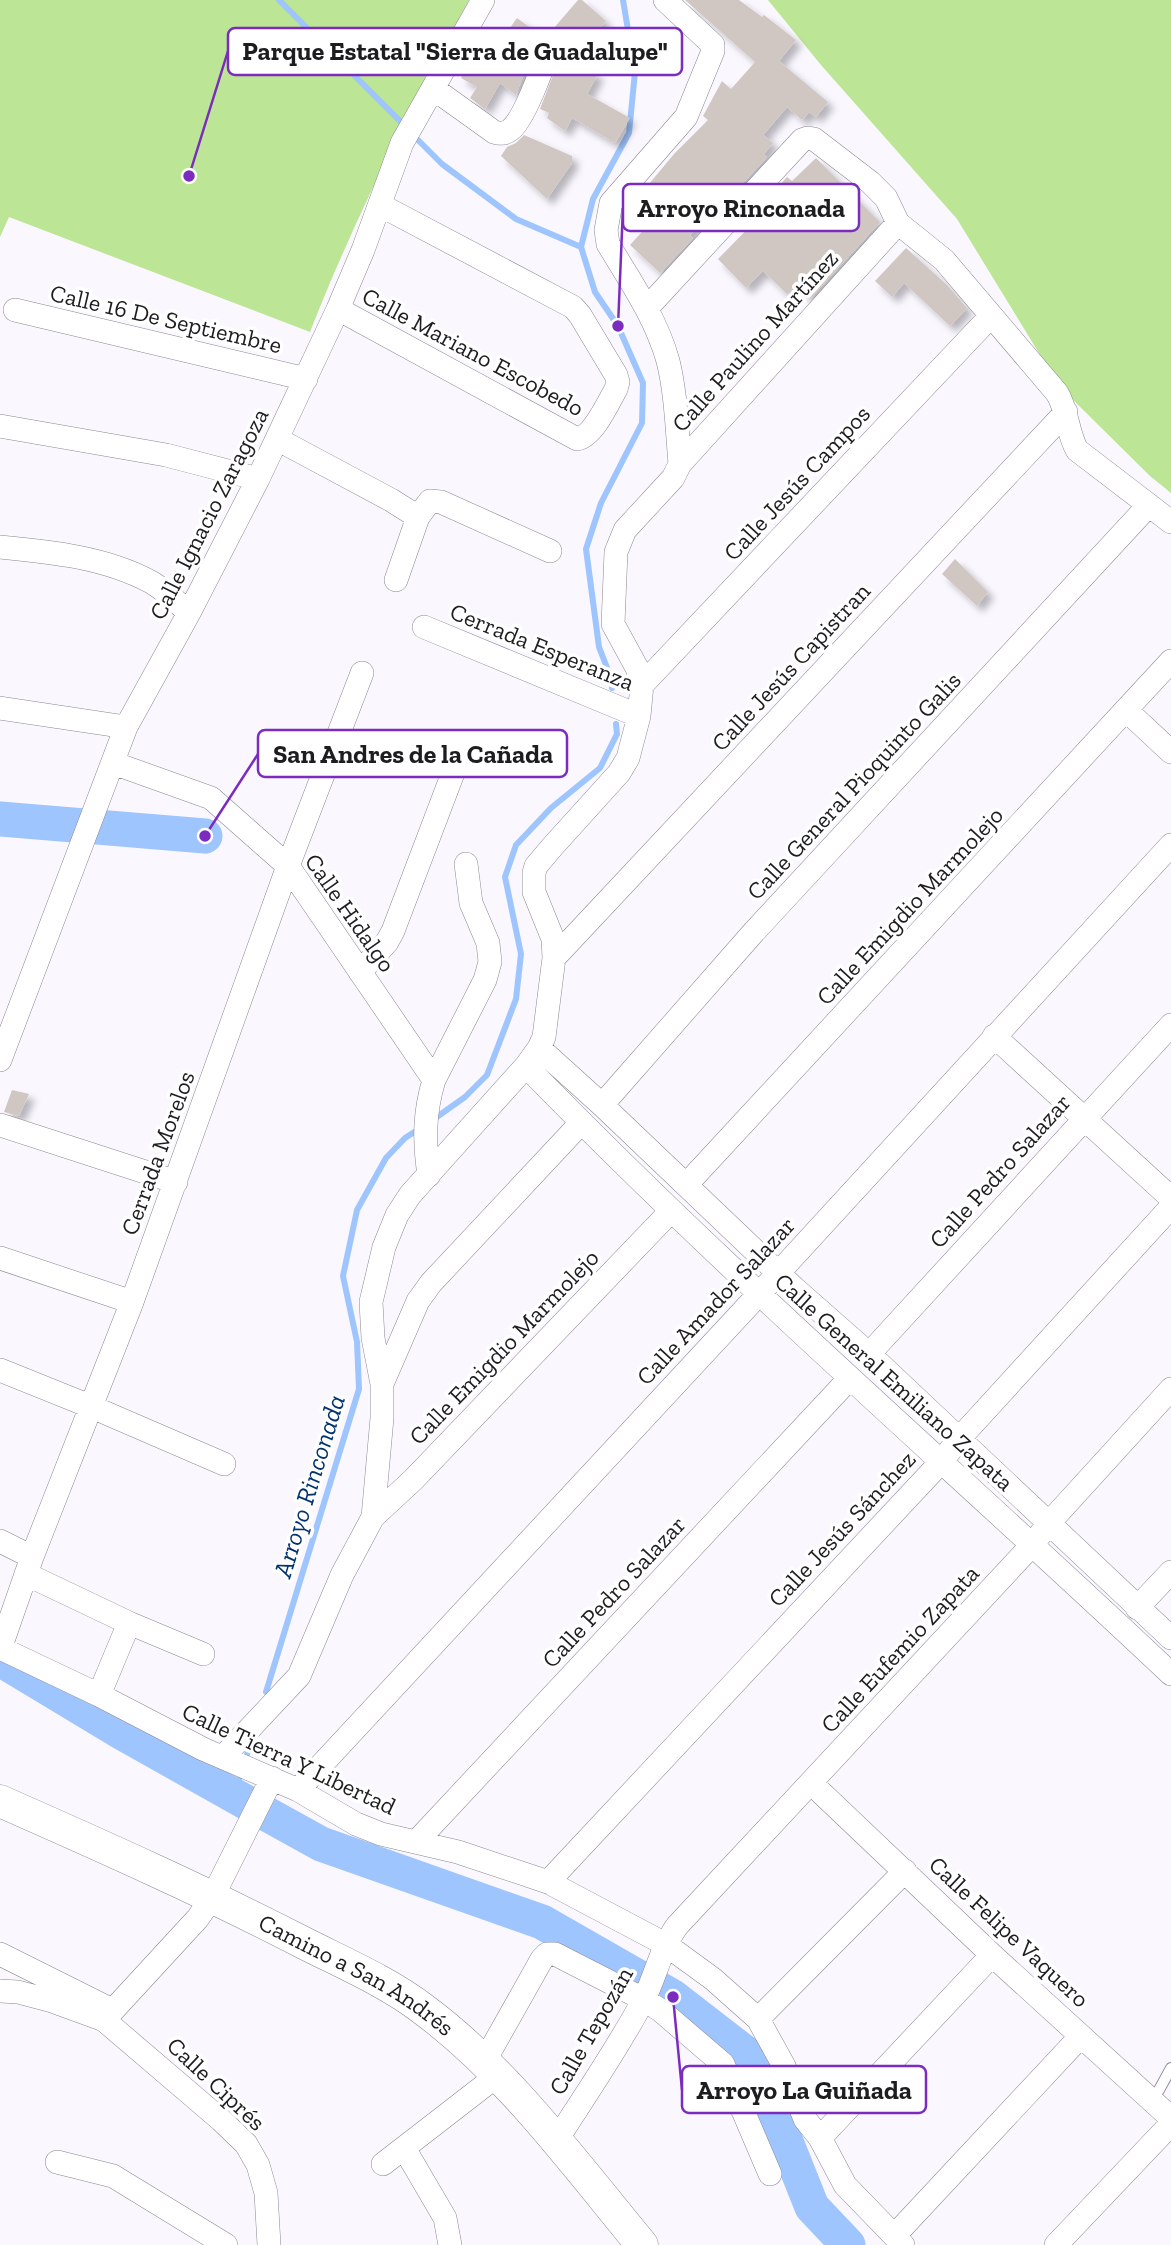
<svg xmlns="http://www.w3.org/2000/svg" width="1171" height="2245" viewBox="0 0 1171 2245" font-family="'Zilla Slab',serif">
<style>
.green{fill:#bce595}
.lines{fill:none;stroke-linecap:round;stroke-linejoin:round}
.stream{stroke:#9ec5fe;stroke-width:6}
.river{stroke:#9ec5fe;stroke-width:35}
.building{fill:#d1c7c2;filter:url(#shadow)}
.lane-casing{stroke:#8b8891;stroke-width:12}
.street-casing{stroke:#8b8891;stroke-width:24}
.secondary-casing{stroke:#8b8891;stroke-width:33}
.lane{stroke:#fff;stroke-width:10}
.street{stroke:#fff;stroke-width:23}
.secondary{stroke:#fff;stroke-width:32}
.labels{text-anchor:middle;stroke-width:7;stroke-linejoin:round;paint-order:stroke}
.street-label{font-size:24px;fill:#1d1c1f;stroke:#fff}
.water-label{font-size:26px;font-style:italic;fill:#03336f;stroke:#fff}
.leader{fill:none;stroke:#7b2cbf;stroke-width:2.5}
.callout-dot{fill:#7b2cbf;stroke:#fff;stroke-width:2.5}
.callout{fill:#fff;stroke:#7b2cbf;stroke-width:2.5}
.callout-label{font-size:26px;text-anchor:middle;font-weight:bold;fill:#1d1c1f}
</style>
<defs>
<filter id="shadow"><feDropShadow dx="6" dy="6" stdDeviation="3.5" flood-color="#0004"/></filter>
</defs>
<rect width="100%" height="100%" fill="#faf7ff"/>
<!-- green -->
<path class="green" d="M0,0H469C411,108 355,217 310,332L9,217L0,237Z
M768,0H1171V493L1150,476L1059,386L957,219L821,65Z"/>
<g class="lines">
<!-- stream -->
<path class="stream" d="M279,0L406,127
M413,135L442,164L516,219L581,247
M612,688L611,678L599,647L586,549L601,503L642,423L643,383L618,326L595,292L581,247L593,199L629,133L635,72L623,0
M0,810L85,821
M96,822L205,836
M434,1119L465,1097L487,1075L516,999L521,954L505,877L516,845L551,808L600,768L617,734L616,724
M266,1692L359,1389L357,1342L343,1276L357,1210L386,1158L405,1138L419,1129
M234,1795L249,1748"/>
<!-- river -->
<path class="river" d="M0,819L205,836
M0,1659L121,1732L249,1804
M265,1813L321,1844L542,1922L673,1997L753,2059L812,2207L848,2245"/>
</g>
<!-- building -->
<path class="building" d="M578,0H582L606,21L572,60L598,74L587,94L630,118L615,143L572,118L565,131L547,118L549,113L540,109L561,54L559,41L547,36Z
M685,0H739L762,17L764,15L796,40L779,61L828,102L816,117L809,112L802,120L787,107L763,135L773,143L764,154L767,157L721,207L719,204L690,235L693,238L660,273L630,245L659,213L639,196L674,154L708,120L703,116L722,81L731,89L755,62Z
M517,18L543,37L535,45L516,95L500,83L485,109L470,98L477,87L461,78L469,64L485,73L505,46L500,42Z
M524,135L572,156V163L547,199L501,156L507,147L516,143Z
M816,158L880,222L810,299L796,285L787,294L763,271L746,288L718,259L774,202L769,197L787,177L792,181Z
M906,248L947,285L967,308L950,326L904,283L892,297L875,281Z
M955,559L988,592L977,606L942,574Z
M12,1090L29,1094L19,1116L4,1112Z"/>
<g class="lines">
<!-- lane casing -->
<g class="lane-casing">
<path id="lane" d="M1150,2099L1159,2090L1171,2068"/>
</g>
<!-- street casing -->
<g class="street-casing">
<path id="street" d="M434,89L494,132C500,134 505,134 510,130C524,120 543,67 548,50
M647,308L802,140L808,138L814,139L870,182L886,198L898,223L944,260L1057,393C1068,411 1067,432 1077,450L1171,522
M338,309L577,439C593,437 608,403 616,389L618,382L616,375L580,315L573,307L380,205
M15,310L306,379
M0,426L166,455L258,479
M277,439L391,500L418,517
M680,464L898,223
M0,547C51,552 105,557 151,582C165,590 177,602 189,613
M396,580L418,517L430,501L441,502L550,551
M424,627L639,716
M642,685L990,317
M0,708L126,727
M1127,711L1171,752
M113,763L211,798L288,866L434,1080C424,1113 424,1141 429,1175
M554,958L1066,412
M360,972L387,942L393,931L461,752
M994,1036L1171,1198
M539,1048L602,1105L794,1288L869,1354L1171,1638
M0,1060L126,727L189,613L258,479L338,309L363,250L402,143L483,0
M526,1066C732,1278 956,1471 1171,1674
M434,1080L485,980L490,962L488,943L471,903L466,864
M602,1105L752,934L1149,505
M0,1125L176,1182
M686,1185L1171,661
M0,1258L132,1302
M869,1354L1171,1025
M0,1370L92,1407L224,1464
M382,1384L418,1301L431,1283L581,1123
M373,1517L413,1480L671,1211
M0,1541L32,1557
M26,1574L129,1623L203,1654
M1137,1608L1171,1572
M0,1648L99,1695L203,1749L298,1790L356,1824L381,1834L458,1852L548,1882L665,1944L713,1979L758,2019L784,2066L805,2119L820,2138L845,2185L903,2245
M0,1649L32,1557L132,1302L288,866L362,673
M99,1695L129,1623
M223,1757L299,1676L342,1575L373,1517L382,1418V1384L373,1338L371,1302L384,1247L397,1215L410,1195L526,1066L539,1048L544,1037L554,958L553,939L534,892V873L536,866L553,846L619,773L628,758L639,716L642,685L637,668L613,624L616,552L625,530L673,478L680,464C677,430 676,393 668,361C656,318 631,282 608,244L606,230L611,203L686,117L713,51V45L665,0
M811,1783L992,1955L1171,2118
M298,1790L759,1294L1171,845
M416,1842L850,1378
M548,1882L942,1461L958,1440L1171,1207
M0,1954L110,2009
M0,1991L18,1992L52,2001L104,2020L221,2120L246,2144L258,2165L266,2193L269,2245
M758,2019L905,1871
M104,2020L198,1918L213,1896L272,1778
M484,2062L542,1959L547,1954H555L643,1999L660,2010L723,2064L770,2174
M820,2138L992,1955
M556,2141C586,2094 618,2048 644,1999C656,1975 661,1948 677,1926L1033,1544L1048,1524L1171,1389
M404,2148L445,2218L450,2245
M57,2162L113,2176L226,2245
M383,2164L498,2075
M895,2235L1081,2036
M1056,2245L1171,2124"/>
</g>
<!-- secondary casing -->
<g class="secondary-casing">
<g id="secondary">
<path id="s1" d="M0,1801C102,1846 203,1891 302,1942C343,1963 386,1981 423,2009C509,2073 574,2163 642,2245"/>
</g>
</g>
<!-- lane -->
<use href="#lane" class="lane"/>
<!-- street -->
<use href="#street" class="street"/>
<!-- secondary -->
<use href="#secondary" class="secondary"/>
</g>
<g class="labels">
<!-- street labels -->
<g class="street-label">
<text transform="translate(166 319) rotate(13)" y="8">Calle 16 De Septiembre</text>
<text transform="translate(755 341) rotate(-48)" y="8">Calle Paulino Martínez</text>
<text transform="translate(473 352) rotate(28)" y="8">Calle Mariano Escobedo</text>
<text transform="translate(797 483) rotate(-47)" y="8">Calle Jesús Campos</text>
<text transform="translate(209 514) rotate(-63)" y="8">Calle Ignacio Zaragoza</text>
<text transform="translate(542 647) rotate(22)" y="8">Cerrada Esperanza</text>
<text transform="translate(791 667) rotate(-47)" y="8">Calle Jesús Capistran</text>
<text transform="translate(854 786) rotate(-47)" y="8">Calle General Pioquinto Galis</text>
<text transform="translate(910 906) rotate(-47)" y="8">Calle Emigdio Marmolejo</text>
<text transform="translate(350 913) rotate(55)" y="8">Calle Hidalgo</text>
<text transform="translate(158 1153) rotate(-70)" y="8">Cerrada Morelos</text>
<text transform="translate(1000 1171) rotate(-48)" y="8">Calle Pedro Salazar</text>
<text transform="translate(716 1301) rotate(-47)" y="8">Calle Amador Salazar</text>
<text transform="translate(504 1347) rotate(-46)" y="8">Calle Emigdio Marmolejo</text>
<text transform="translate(894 1382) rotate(42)" y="8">Calle General Emiliano Zapata</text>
<text transform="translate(842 1529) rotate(-47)" y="8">Calle Jesús Sánchez</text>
<text transform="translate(614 1592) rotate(-47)" y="8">Calle Pedro Salazar</text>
<text transform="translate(900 1649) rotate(-47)" y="8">Calle Eufemio Zapata</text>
<text transform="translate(289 1759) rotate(25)" y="8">Calle Tierra Y Libertad</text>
<text transform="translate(1009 1932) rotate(43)" y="8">Calle Felipe Vaquero</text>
<text dy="8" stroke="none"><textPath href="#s1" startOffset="397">Camino a San Andrés</textPath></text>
<text transform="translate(591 2031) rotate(-60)" y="8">Calle Tepozán</text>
<text transform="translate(216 2084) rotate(43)" y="8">Calle Ciprés</text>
</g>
<!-- water labels -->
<g class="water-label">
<text transform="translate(309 1486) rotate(-73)" y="9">Arroyo Rinconada</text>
</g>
</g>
<!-- callouts -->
<path class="leader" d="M189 176L228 51M618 326L623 208M205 836L258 754M673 1997L682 2090"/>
<g class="callout-dot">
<circle cx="189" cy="176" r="7"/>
<circle cx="618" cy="326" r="7"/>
<circle cx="205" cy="836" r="7"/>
<circle cx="673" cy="1997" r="7"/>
</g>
<g class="callout">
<rect x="228" y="28" width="454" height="47" rx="7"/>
<rect x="623" y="184" width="236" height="47" rx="7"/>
<rect x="258" y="730" width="309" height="47" rx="7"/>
<rect x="682" y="2066" width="244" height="47" rx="7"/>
</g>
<g class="callout-label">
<text x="455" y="60">Parque Estatal "Sierra de Guadalupe"</text>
<text x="741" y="217">Arroyo Rinconada</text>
<text x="413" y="763">San Andres de la Cañada</text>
<text x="804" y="2099">Arroyo La Guiñada</text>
</g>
</svg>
